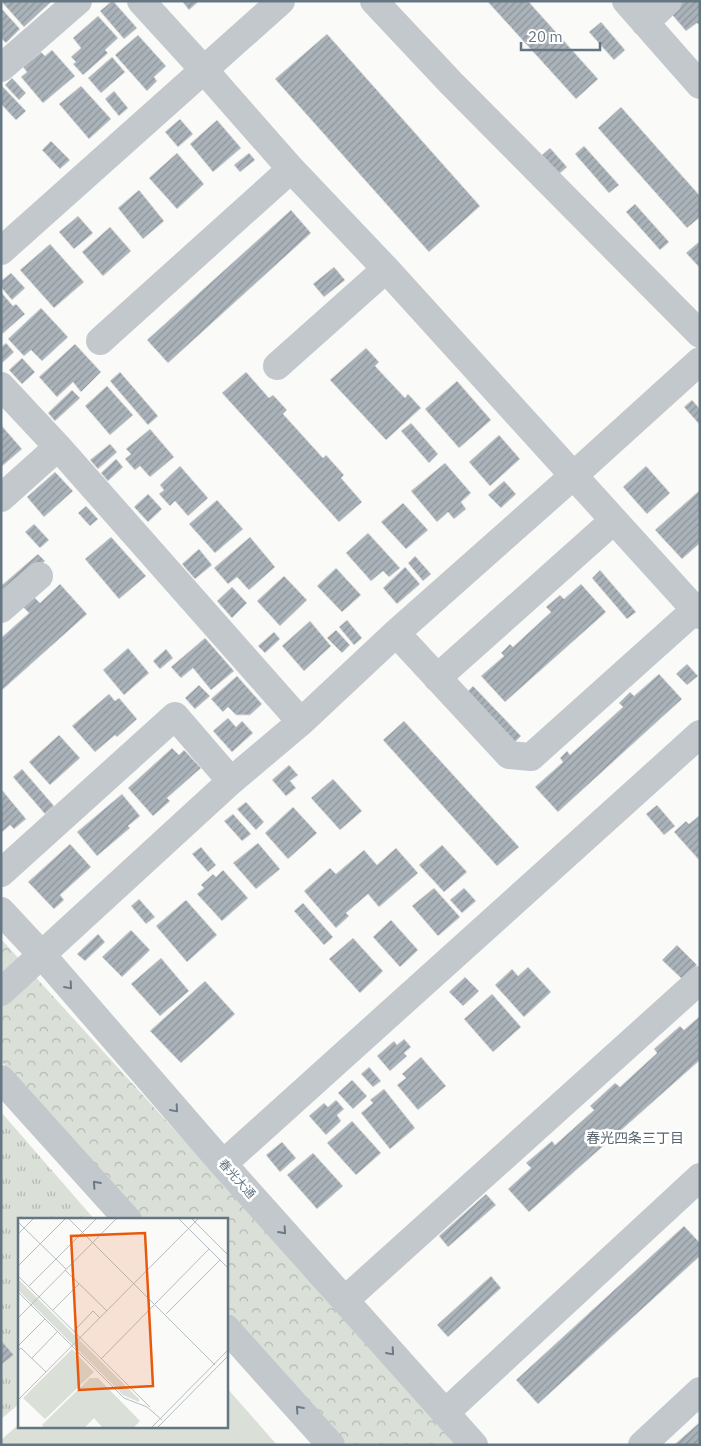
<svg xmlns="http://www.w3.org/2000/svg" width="701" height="1446" viewBox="0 0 701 1446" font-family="'IBM Plex Sans','Noto Sans JP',sans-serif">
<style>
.grass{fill:url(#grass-tufts)}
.forest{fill:url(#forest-crowns)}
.pitch{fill:#dadfd7}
.building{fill:url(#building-hatch);stroke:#dcdcda}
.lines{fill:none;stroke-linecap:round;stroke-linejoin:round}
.minor{stroke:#c3c8cc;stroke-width:28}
.oneway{stroke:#6a7a87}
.labels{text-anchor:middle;stroke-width:5;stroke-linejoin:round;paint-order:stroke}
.street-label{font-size:12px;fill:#657683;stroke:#fff}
.neighbourhood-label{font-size:14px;fill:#57646e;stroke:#fff}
.inset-road{fill:none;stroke:#b5bdc2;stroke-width:1}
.view{fill:#e8590c;fill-opacity:0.15;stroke:#e8590c;stroke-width:2.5}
.inset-edge{fill:none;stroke:#657683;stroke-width:2.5}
</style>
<defs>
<pattern id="grass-tufts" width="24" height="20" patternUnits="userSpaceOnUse" patternTransform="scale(1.25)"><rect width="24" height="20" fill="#dadfd7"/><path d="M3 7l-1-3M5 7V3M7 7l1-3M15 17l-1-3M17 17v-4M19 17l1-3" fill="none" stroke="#b4b9b4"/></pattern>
<pattern id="forest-crowns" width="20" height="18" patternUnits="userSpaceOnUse" patternTransform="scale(1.25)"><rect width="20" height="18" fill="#dadfd7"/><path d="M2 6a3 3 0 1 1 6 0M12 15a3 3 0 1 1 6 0" fill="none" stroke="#b4b9b4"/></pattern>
<pattern id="building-hatch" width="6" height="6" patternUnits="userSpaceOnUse" patternTransform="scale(1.25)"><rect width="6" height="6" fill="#aab3b9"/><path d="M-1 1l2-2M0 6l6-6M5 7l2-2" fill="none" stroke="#8e969c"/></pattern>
</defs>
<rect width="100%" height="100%" fill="#fafaf8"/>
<!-- grass -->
<path class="grass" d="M1,1112L95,1220H19V1404L1,1419Z"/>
<!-- forest -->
<path class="forest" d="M1,939L461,1445H347L226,1310V1220H144L1,1061Z"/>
<!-- pitch -->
<path class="pitch" d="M226,1387L277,1445H1V1440L19,1424V1427H226Z"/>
<!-- building -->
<path class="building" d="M1,1H52L24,27Z
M112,1H113L137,28L124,39L100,11Z
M182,1H199L189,10Z
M487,1H528L598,79L576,99Z
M681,1H700V26L697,23L686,31L669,11Z
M1,8L20,29L6,43L1,38Z
M98,16L118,38L105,50L108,53L83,75L73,64L76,62L71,57L81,48L73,38Z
M601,22L625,50L614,60L589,32Z
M327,34L480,206L429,252L275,79Z
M138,35L166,66L154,77L157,81L147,91L115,55Z
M52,50L75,76L43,103L21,77L27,72L23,67L41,52L45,56Z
M112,57L125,72L101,93L88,78Z
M12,78L26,93L19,100L5,85Z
M2,86L26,111L16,120L1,104Z
M81,86L111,119L89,139L59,104Z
M114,91L128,108L119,116L105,99Z
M621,107L700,196V217L687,228L598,128Z
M180,119L193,134L178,147L165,132Z
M217,120L241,148L213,172L190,144Z
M51,141L70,160L60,169L42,150Z
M584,146L619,185L609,193L575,154Z
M550,148L567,167L559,174L542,155Z
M177,153L204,184L177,209L149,178Z
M249,153L255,160L240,172L234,165Z
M139,190L164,221L143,239L118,208Z
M635,204L669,242L660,250L626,212Z
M291,210L311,233L168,363L147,340Z
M78,216L93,233L74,249L59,232Z
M110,227L131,251L103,276L82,252Z
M700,241V268L686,253Z
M50,244L84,282L54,308L20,270Z
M334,267L345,280L324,297L313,284Z
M11,273L25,288L12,300L1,287V281Z
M1,292L13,306L16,304L25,314L1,335Z
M41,308L68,337L42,361L31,350L24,356L8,339Z
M6,343L14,352L1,364V347Z
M75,344L101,372L81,392L73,382L57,397L39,377Z
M366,348L379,362L375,366L405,398L408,394L421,408L386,440L330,380Z
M22,358L35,372L22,384L9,370Z
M120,372L158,416L148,425L110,381Z
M246,372L269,398L273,395L287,410L283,414L323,458L326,455L344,475L341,478L362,502L339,522L222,393Z
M457,381L491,420L459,448L425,409Z
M107,386L133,415L110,435L85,406Z
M72,390L80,398L55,421L48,413Z
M692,400L700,409V425L684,407Z
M411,423L438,454L429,463L401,431Z
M1,425L22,449L1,467Z
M150,429L174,457L150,477L140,466L135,470L125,459L131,454L126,449Z
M499,435L520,459L490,486L469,462Z
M110,444L117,452L98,469L90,460Z
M116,459L123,467L108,481L101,473Z
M445,463L471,493L461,502L466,509L454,519L448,512L437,522L411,491Z
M180,466L208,498L188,516L175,501L170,506L159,494L164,490L160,485Z
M646,466L670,493L647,514L623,487Z
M55,472L73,491L44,517L27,497Z
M504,481L516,494L501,508L488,495Z
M700,490V543L682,559L655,530Z
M148,494L162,509L148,522L134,507Z
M217,500L243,529L215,553L189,524Z
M403,503L428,530L406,549L381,522Z
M86,506L98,519L90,526L78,513Z
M34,524L49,540L40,548L25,532Z
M368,533L400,568L389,577L383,571L371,581L346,553Z
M111,537L146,576L119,599L85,559Z
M250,537L275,567L249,590L237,577L228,584L214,568Z
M199,549L212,565L195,579L182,564Z
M38,554L45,561L4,596L1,592V586Z
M415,556L431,574L423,581L408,563Z
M405,567L420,584L397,604L383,588Z
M336,568L361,595L342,612L317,586Z
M600,570L636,612L627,619L592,578Z
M284,576L307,600L280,626L257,601Z
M60,584L87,614L1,691V638L29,613L21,605L32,595L40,603Z
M581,584L606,612L505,702L481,676L504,656L501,653L510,644L513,647L551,612L546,607L560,595L564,599Z
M232,587L247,603L232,618L217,601Z
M347,620L362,638L354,645L339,627Z
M310,621L331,646L304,671L282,646Z
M336,630L350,645L342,653L327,638Z
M274,632L280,639L265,653L258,646Z
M205,638L234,671L211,690L193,668L181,678L171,667Z
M128,648L149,673L124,695L103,670Z
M166,649L173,658L160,669L153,661Z
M687,664L698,676L687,685L676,674Z
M659,674L682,699L558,812L535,787L563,762L560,758L567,751L570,755L623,707L619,703L630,692L634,696Z
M237,676L262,704L250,715H236L228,707L223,712L211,699Z
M199,685L210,696L195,709L185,698Z
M473,686L521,736L514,743L465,694Z
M109,694L115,701L119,698L137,719L117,737L115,735L95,752L72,726Z
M228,718L236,727L242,721L253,733L232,752L213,731Z
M404,721L519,847L497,866L383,740Z
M59,735L80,758L50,785L29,762Z
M172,748L179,755L184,750L201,768L167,798L170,801L153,816L128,788Z
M289,765L298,775L290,781L296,788L286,796L272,780Z
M22,769L54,806L45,814L13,777Z
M333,779L362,811L340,830L311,798Z
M2,790L26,819L14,829L10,825L1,833Z
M122,794L140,816L128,826L130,828L97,856L77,832Z
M246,802L264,822L256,830L237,809Z
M657,805L675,826L664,835L646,814Z
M293,807L317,833L288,859L265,833Z
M233,814L251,834L242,841L224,821Z
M700,815V861L674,832L686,821L689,824Z
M258,843L280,869L256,889L233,863Z
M70,844L91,867L60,895L64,900L54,909L28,882Z
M442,845L467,872L444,892L419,865Z
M201,847L216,865L208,872L192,854Z
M396,848L418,873L379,907L368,894L346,913L349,916L336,928L304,891L330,868L336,874L364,850L377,865Z
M223,870L248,898L222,921L197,894L204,888L201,885L213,874L216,877Z
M434,888L460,917L438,936L412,906Z
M464,888L476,901L462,913L450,900Z
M139,899L155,917L146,924L131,906Z
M186,900L217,935L187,962L156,926Z
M303,903L333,937L324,945L294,911Z
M391,920L418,950L400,967L373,937Z
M131,930L150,950L122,977L102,957Z
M98,934L105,942L85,961L77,954Z
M353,938L383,971L360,993L329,959Z
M677,945L697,965L682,979L662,960Z
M161,958L189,991L160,1016L131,984Z
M528,967L551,992L524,1017L495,985L512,969L518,976Z
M465,977L479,991L463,1006L449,992Z
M205,981L235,1014L181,1063L150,1031Z
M492,994L521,1027L493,1052L464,1019Z
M700,1016V1060L529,1212L508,1189L531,1168L526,1163L552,1141L555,1145L594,1110L590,1106L615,1083L620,1087L657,1053L654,1049L680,1026L684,1030Z
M404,1039L411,1047L404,1053L407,1056L390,1071L377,1056L394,1041L397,1045Z
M421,1057L446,1086L418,1110L397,1085L406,1078L402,1074Z
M369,1067L381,1081L373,1087L361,1074Z
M352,1080L367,1096L353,1109L338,1093Z
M384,1089L415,1128L390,1149L361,1113L373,1103L370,1100Z
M336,1100L344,1109L337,1115L341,1121L326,1135L309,1116L324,1103L328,1107Z
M352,1121L381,1153L356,1175L327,1143Z
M282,1142L296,1158L280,1172L266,1155Z
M313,1153L343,1186L317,1209L287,1175Z
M486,1194L496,1205L448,1247L439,1236Z
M684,1226L700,1243V1256L538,1404L516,1380Z
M491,1276L501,1288L448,1337L437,1325Z
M1,1340L14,1355L1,1365Z
M700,1422V1445H674Z"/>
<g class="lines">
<!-- minor -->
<path class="minor" d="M141,1L204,70L291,169L386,269L700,615
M374,1L451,83L700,334
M626,1L700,85
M645,23L668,1
M1,68L78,1
M1,251L281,1
M100,341L291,169
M277,366L386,269
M1,386L58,447L301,722
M1,498L58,447
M1,609L39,576
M396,633L509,755L531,757L695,610
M437,678L613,521
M1,873L175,716L231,781
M1,911L42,955L223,1164L474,1445
M1,992L231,781L301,722L396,633L573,476L700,361
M1,1079L128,1220
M223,1164L700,734
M345,1300L700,980
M226,1328L331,1445
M445,1413L700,1177
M642,1445L700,1391"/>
</g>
<!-- one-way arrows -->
<defs><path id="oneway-chevron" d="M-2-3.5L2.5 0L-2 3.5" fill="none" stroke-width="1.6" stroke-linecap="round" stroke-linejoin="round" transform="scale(1.25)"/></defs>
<g class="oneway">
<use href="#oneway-chevron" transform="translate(69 986) rotate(49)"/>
<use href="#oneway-chevron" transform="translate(175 1109) rotate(49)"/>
<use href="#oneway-chevron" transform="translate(96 1184) rotate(-132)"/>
<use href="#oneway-chevron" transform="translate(283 1231) rotate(48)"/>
<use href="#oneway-chevron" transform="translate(391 1352) rotate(49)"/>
<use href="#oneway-chevron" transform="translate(299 1409) rotate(-132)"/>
</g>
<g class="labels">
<!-- street labels -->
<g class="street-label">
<text transform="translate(237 1179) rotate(48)" y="4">春光大通</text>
</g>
<!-- neighbourhood labels -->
<g class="neighbourhood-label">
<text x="635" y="1143">春光四条三丁目</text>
</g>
</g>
<!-- overview -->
<g transform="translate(18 1218)">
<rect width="210" height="210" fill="#fafaf8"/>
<path d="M54,131L76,154L27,201L5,180Z" fill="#dadfd7"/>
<path d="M0,61L121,181V184L105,177L0,72Z" fill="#dadfd7"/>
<path d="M72,160H80L122,203L115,210H85L76,200L66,210H27L24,207Z" fill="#dadfd7"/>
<path class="inset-road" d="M50,0L197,147M160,0L210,50M173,0L210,37M0,4L48,51M0,16L16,0M0,48L48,0M47,52L89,93M0,58L132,189M11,68L79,0M0,74L106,180L129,189L144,202M35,92L61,66M148,96L202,42M0,100L99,0M56,113L75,93L82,100M1,127L27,101M0,133L3,130L28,154M14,140L39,114M83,141L191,31M0,182L181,0M133,210L210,132M139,210L210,138"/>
<path class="view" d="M127,15L135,168L61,172L53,18Z"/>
<rect width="210" height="210" class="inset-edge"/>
</g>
<!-- border -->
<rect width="701" height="1446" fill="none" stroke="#657683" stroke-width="5"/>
<!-- scale -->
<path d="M521 42v8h79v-8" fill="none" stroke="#657683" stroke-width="2.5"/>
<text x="528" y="42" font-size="15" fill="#657683" stroke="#ffffff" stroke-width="4" paint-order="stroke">20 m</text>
</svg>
